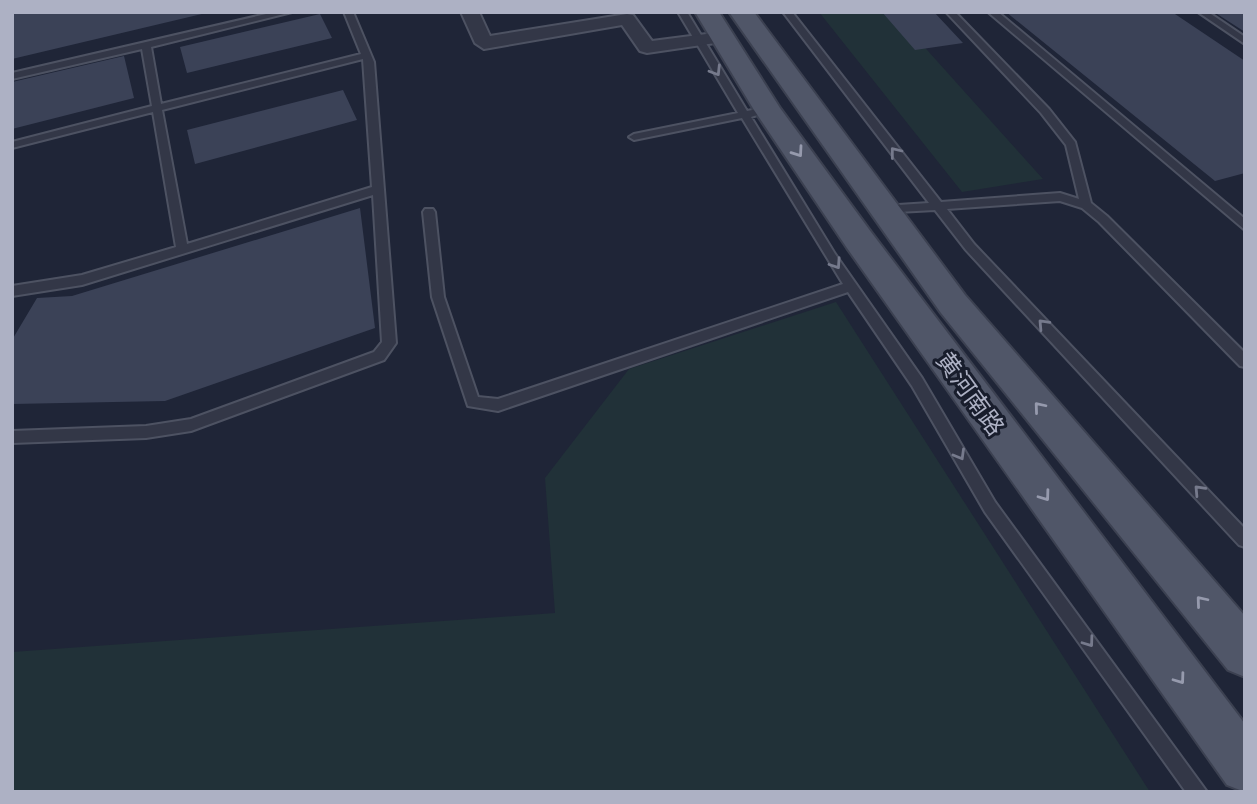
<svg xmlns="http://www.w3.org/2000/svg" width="1257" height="804" viewBox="0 0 1257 804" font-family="'Noto Sans','Noto Sans SC',sans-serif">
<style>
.green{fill:#213138}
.building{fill:#3b4257}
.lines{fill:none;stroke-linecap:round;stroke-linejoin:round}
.service-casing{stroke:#4d5262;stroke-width:4}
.minor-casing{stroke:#4d5262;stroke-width:4}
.primary-casing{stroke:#3c4151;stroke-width:4}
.service{fill:#333747;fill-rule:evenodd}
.minor{fill:#333747;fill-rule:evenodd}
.primary{fill:#505668;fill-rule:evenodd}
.oneway{stroke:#767a8c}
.oneway2{stroke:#969aad}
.labels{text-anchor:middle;stroke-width:6;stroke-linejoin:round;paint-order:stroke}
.street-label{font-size:24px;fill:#adb1c4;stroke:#181d2c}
</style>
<rect width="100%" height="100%" fill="#1f2537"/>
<!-- green -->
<path class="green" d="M819,12H893L1043,179L962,192Z
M836,302L1150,792H12V652L555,613L545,478L629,369Z"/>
<!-- building -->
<path class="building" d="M12,12H206V13L12,59Z
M882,12H934L963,43L915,50Z
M1006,12H1172L1245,61V173L1215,181Z
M1214,12H1245V32Z
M320,14L332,38L187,73L180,47Z
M124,56L134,98L12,129V82Z
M343,90L357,120L195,164L187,130Z
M360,208L375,328L165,401L12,404V340L37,298L72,296Z"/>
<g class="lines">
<!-- service casing -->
<g class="service-casing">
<path id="service" d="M275,12H292L151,47L161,104L361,54L344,12H353L374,62L396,343L384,360L191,431L146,438L12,443V431L146,426L191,419L374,352L382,342L373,195L82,285L12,296V286L82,275L176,247L153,112L12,148V142L152,106L142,49L12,79V73ZM363,59L372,187L187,244L162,110Z
M678,12H687L747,111L768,107L773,110L751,117L835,254L922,378L995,502L1207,792H1186L985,512L912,386L848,292L498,411L468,406L432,297L423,212L425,209H433L435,212L444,297L478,397L498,399L843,284L742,118L634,140L629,137L634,134L738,113Z
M783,12H792L941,202L1060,193L1079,199L1066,145L1041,113L946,12H955L1049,109L1075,142L1091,203L1107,216L1245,353V367L1240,366L1099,222L1082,208L1060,201L947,209L974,244L1245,529V547L1239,545L966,250L935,210L879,213L877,210L883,206L929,203Z
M988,12H998L1245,219V230Z
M1198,12H1208L1245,37V44Z"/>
</g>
<!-- minor casing -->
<g class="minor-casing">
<path id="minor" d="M461,12H479L490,36L627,14L633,15L652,41L722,32L731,37L722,42L647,53L640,51L622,25L484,49L475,43Z"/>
</g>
<!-- primary casing -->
<g class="primary-casing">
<path id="primary" d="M695,12H719L780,108L871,232L1245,724V792L1227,785L847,248L754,110Z
M729,12H754L965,295L1245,616V677L1228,670L941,313Z"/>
</g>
<!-- service -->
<use href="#service" class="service"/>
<!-- minor -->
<use href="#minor" class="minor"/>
<!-- primary -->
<use href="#primary" class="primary"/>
</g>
<!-- one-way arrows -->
<defs><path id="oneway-chevron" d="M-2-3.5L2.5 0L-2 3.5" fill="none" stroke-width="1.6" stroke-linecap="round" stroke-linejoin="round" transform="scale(1.75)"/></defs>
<g class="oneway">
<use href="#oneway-chevron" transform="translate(716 71) rotate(58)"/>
<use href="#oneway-chevron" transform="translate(895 152) rotate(-128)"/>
<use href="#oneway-chevron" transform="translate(836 264) rotate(56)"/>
<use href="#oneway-chevron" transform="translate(1043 324) rotate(-133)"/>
<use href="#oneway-chevron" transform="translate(960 455) rotate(60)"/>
<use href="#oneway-chevron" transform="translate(1199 490) rotate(-133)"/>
<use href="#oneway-chevron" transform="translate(1089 642) rotate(54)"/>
</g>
<g class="oneway2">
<use href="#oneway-chevron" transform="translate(798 152) rotate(55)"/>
<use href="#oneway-chevron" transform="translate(1039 407) rotate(-130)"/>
<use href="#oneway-chevron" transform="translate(1045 496) rotate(54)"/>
<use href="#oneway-chevron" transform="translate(1201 601) rotate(-130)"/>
<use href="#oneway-chevron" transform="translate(1180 679) rotate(54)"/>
</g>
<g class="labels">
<!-- street labels -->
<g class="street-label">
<text transform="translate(970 394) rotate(54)" y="8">黄河南路</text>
</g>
</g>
<!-- border -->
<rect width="1257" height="804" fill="none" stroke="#adb1c4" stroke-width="28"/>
</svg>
